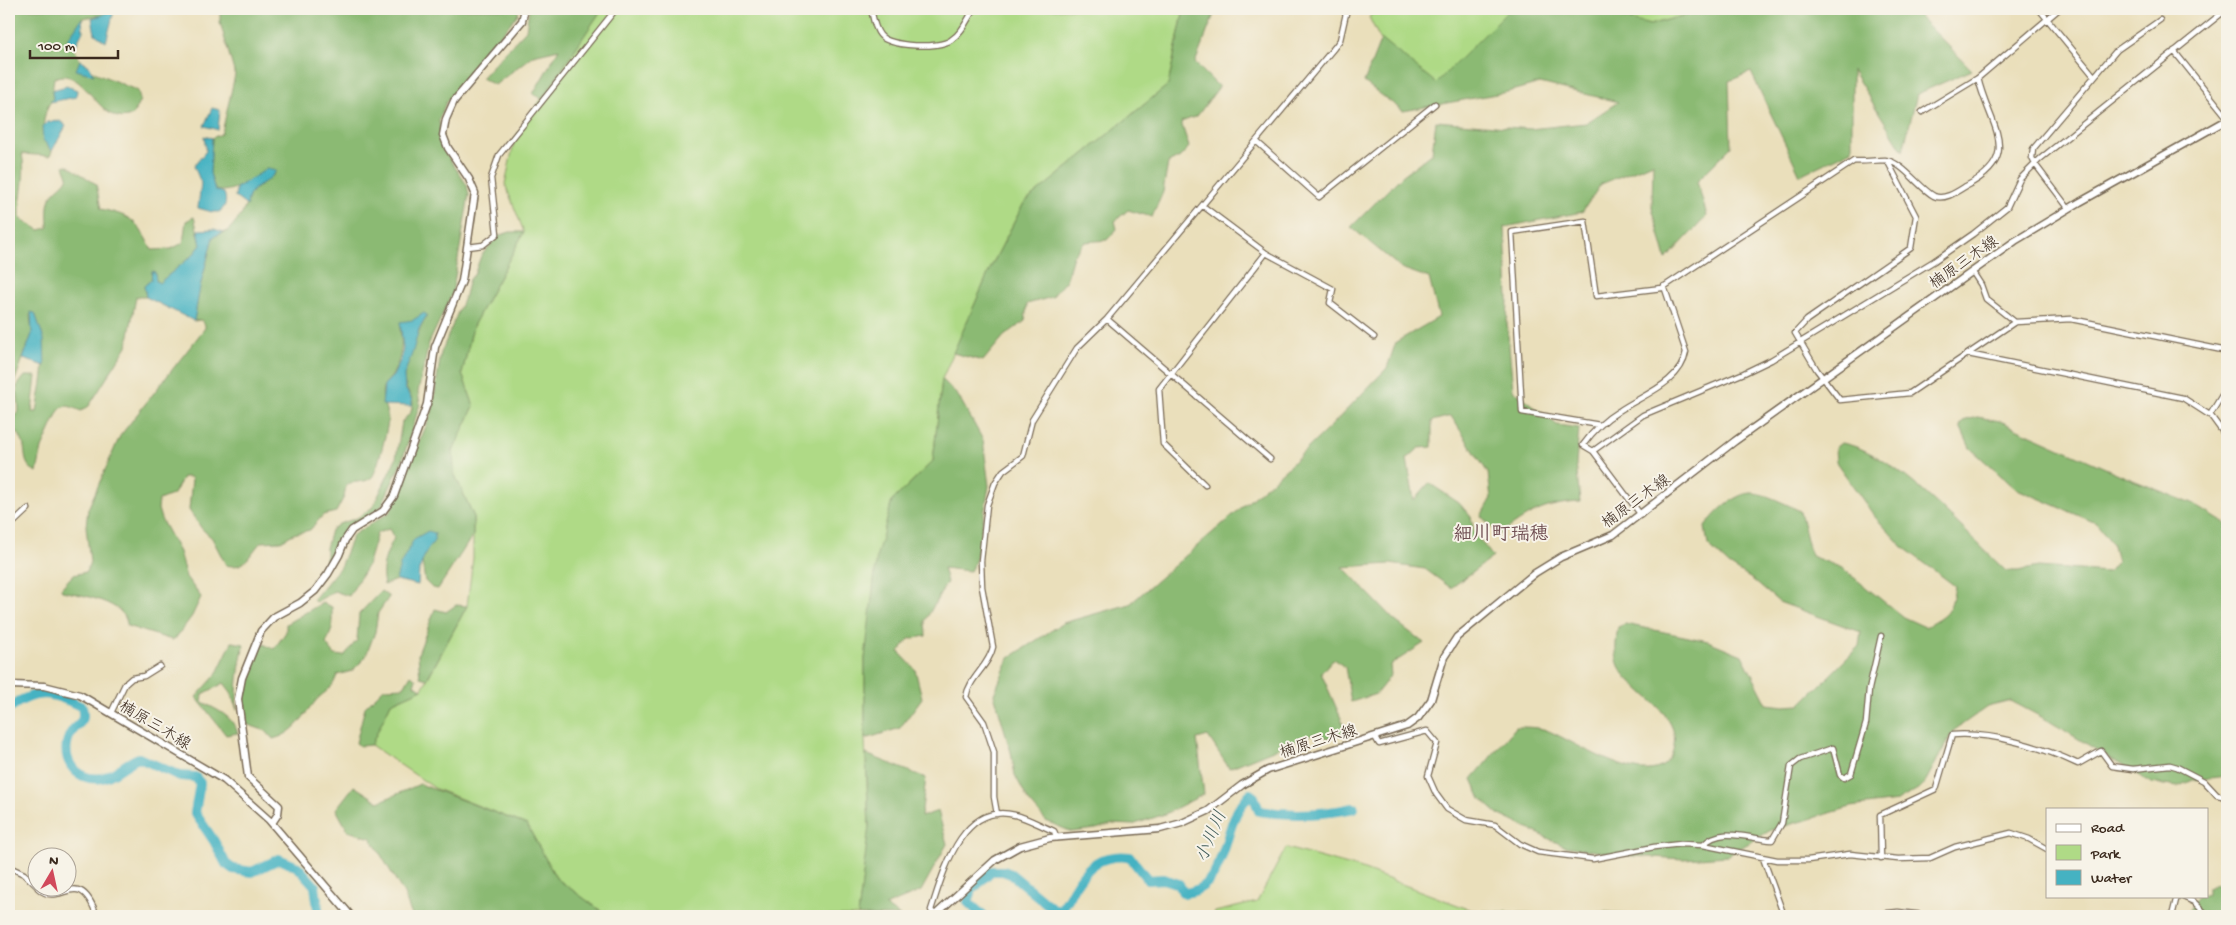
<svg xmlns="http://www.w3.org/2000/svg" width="2236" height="925" viewBox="0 0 2236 925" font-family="'Gochi Hand','Klee One',sans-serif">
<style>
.green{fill:#afda86;stroke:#758252}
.forest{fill:#8bba73;stroke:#637248}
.water{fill:#45b2c2;stroke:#406e70}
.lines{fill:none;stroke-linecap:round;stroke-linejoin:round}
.river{stroke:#45b2c2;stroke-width:10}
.minor-casing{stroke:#786955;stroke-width:7}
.secondary-casing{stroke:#786955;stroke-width:9}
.minor{stroke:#fff;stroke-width:4.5}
.secondary{stroke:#fff;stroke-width:6}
.labels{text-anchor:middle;stroke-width:4;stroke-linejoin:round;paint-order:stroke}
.street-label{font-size:16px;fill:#3b2a1e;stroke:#f7f3e8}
.water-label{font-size:18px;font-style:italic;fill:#3e5a57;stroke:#f7f3e8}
.quarter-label{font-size:19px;font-weight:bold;fill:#704f53;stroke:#f7f3e8}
</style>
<rect width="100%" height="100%" fill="#f7f3e8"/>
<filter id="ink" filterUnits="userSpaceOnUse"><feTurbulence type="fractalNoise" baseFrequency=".02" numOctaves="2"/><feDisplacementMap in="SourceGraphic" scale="10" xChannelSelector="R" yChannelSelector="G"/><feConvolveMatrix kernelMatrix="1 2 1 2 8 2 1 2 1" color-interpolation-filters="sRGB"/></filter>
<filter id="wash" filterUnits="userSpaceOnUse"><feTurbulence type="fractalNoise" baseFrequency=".0096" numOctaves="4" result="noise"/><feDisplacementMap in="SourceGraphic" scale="20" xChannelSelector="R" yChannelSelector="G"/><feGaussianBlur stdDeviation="1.12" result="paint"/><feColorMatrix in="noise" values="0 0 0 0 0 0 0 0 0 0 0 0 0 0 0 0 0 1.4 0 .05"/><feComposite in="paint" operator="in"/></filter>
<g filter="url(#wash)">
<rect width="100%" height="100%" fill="#eadfbb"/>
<!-- green -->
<path class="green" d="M602,9H1184L1168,85L1024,203L992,265L942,379L933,461L892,501L865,658V739L869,829L858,916H608L556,878L527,825L436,789L371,745L391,703L422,689L467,606L473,558V515L454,473L453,451L474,406L462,374L473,326L524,232L505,184L515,138Z
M1378,9H1518L1437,91L1398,76L1369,17Z
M1576,9H1706L1650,25Z
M1286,848L1359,868L1471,910L1545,914L1606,912L1665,916H1213L1215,912L1257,902Z"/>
<!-- forest -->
<path class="forest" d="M9,9H112L103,15L82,18L69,39L80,60L94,72L138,91L140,100L133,115C100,132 86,63 54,78L52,93L53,99C42,109 39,143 52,151L50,156L22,154C27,177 19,194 20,218L39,230L48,228C48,218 46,202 52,195C57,187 65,185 68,176L64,166L67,165L96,184L101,209C134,217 136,220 152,250L171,249L183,243L186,221L194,217L201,245L193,255L159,283L151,280L144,286L146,297H136L127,346L89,406L81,411C71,407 65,402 58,412L42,448L37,472C20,465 28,450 21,438C18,431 12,430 10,421L19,411L17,386L25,376H36L32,412H37C44,370 49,355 35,313L30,315L32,334L11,391H9Z
M220,9H519L518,14L446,102L439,120L442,148L467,185L469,195L452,294L429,343L418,392L420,404L402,461L381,507L346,530L335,547L329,562L326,561V548L331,530L339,524L357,518L373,507L396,458L402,422L411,412L413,403C410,393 404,388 404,377C403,370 421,324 426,318L400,328C403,347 401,358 393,374C391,379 385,382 383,387C380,402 388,409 388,421C387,430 377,472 372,477C365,484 354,480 346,485L344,497L336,512L323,515L310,530L293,534L281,541L261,542C249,555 245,570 226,565L212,538L202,529L189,510L192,479L190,477H183L174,494L159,500L158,509L161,519L179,552L186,577L201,597L192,616L175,639L172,640L127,626C128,602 81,595 62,591L61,588L73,575L86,572L90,562L86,526L88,509L120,436L205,328V325L201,320L194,321L200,287L213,237L228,231L242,214L251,192L275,174L267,169C253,179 231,195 215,190L210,173L212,138L221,134L223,128L235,75L220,22Z
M529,9H602L542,99L533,94L559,49L533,55L495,85L481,78L526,30Z
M1184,9H1216L1195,63L1219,87L1197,116L1181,122L1189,147L1180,157L1168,163L1163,192L1152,217L1128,210L1115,221L1117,229L1107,240L1085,242L1073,256L1066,280L1052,297L1027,304L1025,321L1004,336L983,361L953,353L992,265L1024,203L1168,85Z
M1510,9H1589L1650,25L1706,9H1938L1919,16L1972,70L1917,94L1903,151L1852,70V150L1800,175L1751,72L1729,81L1731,147L1697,181L1707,216L1666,259L1652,207L1653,163L1601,184L1582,212L1505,227L1508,299L1507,324L1513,390L1557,425L1579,428L1576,463L1580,502C1543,504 1528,514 1499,535L1481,516L1491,498L1488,473L1451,416L1432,421V447L1419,448L1407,459L1414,500L1429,483L1459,503L1471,517L1474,532L1493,557L1451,588L1425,569L1390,564L1343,567L1394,620L1424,643L1390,665L1391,675L1376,694L1351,702L1345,667L1333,659L1321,673L1347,732L1329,738L1312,734L1229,768L1208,736L1197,739L1204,794L1165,814L1132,825L1113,824L1096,829L1072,832L1046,821L1028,800L1015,775L1011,752L994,694L1009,658L1063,623L1130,604L1286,469L1331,426L1387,368L1396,342L1439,317L1429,278L1401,268L1351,227L1402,176L1432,153L1436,121L1530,129L1586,123L1618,102L1540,83L1507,92L1403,111L1364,82L1381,39L1436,83Z
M510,232H524L473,326L462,374L474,406L453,451L454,473L473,515V535L438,589L432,588L425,581L422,562L396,580L384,585C380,567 386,554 394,538L389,529L377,533L367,566L349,596L334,591L316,602L313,600L340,567L353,535L390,512L432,412L441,353L465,295L469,279L474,275L481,256L498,236Z
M942,379L959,397L983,440L989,486L976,559L970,571L943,568L947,582L925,621L926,636L909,639L899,652L915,669L922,698L900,728L865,739V658L877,555L892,501L933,461Z
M1977,417L2000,421L2123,476L2195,505L2227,525V776L2193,780L2178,787L2151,783L2049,721L2011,701L1987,707L1953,731L1923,786L1897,801L1851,807L1771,830L1727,856L1684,859L1619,855L1564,846L1498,814L1481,799L1472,779L1516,727C1524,727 1534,727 1543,729C1569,736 1663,806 1674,746C1680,714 1638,694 1622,671C1613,659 1616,640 1618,627L1625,624L1708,641L1742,655L1767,704L1784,706L1800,705L1859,646L1861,632L1779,602L1753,580L1729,565L1708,545L1705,527C1714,514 1734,493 1752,493C1765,493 1788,505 1800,511L1811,556L1842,568L1903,617L1925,627C1948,615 1951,612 1955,586L1903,547L1875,517L1836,462L1835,448L1841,443C1895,451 1966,534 2006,571H2019L2038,567L2108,572L2117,561L2112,543L2096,523L2015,488L1970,448L1960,426L1963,421Z
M381,591L389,597L378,613L375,632L365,658L352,671L337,675C331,693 324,690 314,703C302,718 294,734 273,739L266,731L246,724C241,688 245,676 261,643L274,649L286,632V624L322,603L332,607V629L326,644L335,655L344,656L357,640L359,614Z
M456,605L467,606L427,679L420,677L418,654L435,609L446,612Z
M232,642L244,644C239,666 236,688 237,710L231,692L224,683L203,694L202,702C217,710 232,715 238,733L226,735L196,697L216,675Z
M411,675L416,679L414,685L422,689L391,703L371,745L360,746L356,743L365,707L384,688L404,687Z
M866,754L926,778L921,817L938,811L947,844L921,891L885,906L900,916H858L869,825Z
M420,784L527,825L556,878L608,916H412L404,894L371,838L348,831L336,809L354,786L379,802Z
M2227,879V916H2186L2198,896H2207V888Z"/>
<!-- water -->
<path class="water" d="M112,9L114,11L106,42L95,34L92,18L103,15Z
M82,18L83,31L74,49L68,39Z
M80,60L89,66L94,75L76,70Z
M67,86L77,90L76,97L50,102L53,99L52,90Z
M212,108L220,110L218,130L204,126Z
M60,121L66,126L52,151L43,140L42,127L48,122Z
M204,136L212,138L210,173L215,190L224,193C227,200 226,208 219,212H212L198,208L201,183L194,166L206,151Z
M267,169L276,171C267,186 248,184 247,206L235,197L236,188Z
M214,229L224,232L213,237L200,287L194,321L146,297L144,286L151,280L152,271L155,272L156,281L159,283L193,255L201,245L198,230Z
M31,312L35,313L44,339L45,366L23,359L32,334Z
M424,313L427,315L419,329L413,351L404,375L405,388L412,400V406L382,405L384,385L393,376L401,359L403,348L400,322L413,320Z
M428,531L435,533L434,541L426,552L419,570L418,585L396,580L400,565L414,539Z"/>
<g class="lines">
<!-- river -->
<path class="river" d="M9,708C37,688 53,692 82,707C86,725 78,721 71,733C58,755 74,783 102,778C116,775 125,763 139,758L180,776L195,777L200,783L195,813L214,841L226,864L233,869L252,872L279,859L298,867L315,886L319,916
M983,916L968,902L972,890L991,871H1003L1011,874L1052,908L1060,910C1066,904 1069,898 1073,890C1087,865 1101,854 1130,857L1148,880L1163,879L1179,884L1183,893C1222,891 1223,841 1236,814C1239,807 1245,800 1250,794L1254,797L1259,811C1292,816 1321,815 1354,808"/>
</g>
</g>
<g filter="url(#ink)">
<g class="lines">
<!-- minor casing -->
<g class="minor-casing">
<path id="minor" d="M871,9C873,17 874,28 880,35C889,47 939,49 951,40C962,33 967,20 974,9
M2039,9L2094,76
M2174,51L2227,117
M1922,112L1978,78L2059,9
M1256,141L1319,197L1435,104
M1888,162L1916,216L1911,248L1807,320L1795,333L1817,370L1840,400L1910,393L2015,322L2071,319L2227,351
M1203,206L1266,253L1333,289L1330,303L1374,337
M2069,209L2035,164L2032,158L2033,149L2117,50L2160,20
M468,247L483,245L497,234L491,178L499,155L616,9
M1972,271L1981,285L1986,299L2015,322
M1107,319L1270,459
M1968,354L2183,398L2211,416L2227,438
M2210,415L2227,387
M1600,425L1522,412L1512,232L1585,221L1596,296L1662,288L1854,161C1864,162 1875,160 1885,160C1903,162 1919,188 1934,196C1944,201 1958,191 1966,186C2025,156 1989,126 1978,78
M1593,451L1643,415L1744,373L1771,360L1934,261L1973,234L2007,207L2020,179L2040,159L2227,9
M1205,485L1163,444L1159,389L1266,253
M1641,515L1593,451L1583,445C1593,431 1604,420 1619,411C1642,395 1681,383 1686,352L1664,286
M9,527L28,509
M111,713L125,684L132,678L144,676L160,666
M1375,737L1379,744L1427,731L1437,743L1428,776L1436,794L1447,809L1466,820L1495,825L1520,844L1538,852L1593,859L1654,847L1681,844L1703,845L1777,860H1808L1850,854L1898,859L1930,858L1955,847L2011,833L2029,839L2047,849
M997,814L994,797V752L984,722L966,697C969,678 989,666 993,647L982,587L981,561L987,505L995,483L1003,471L1023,456L1032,420L1077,348L1107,319L1334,48L1340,40L1347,9
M1703,845C1722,826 1748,839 1772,840L1782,823L1791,766L1800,759L1833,748L1840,775L1844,778L1851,774L1866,723L1869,689L1881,636
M1763,858L1784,916
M1881,858L1880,815L1936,789L1952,735C1993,732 2042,747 2078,764L2101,751L2112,766L2133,769L2170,765L2177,767L2204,781L2217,795L2227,797
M9,867L24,874L38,887
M38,888C61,910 78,863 97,916
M2181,896L2194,902L2208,916
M1783,914L1802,916
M935,915L931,910C943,874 961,801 1015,815C1028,818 1041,826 1054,831L1057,838
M1857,916L1898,912L1932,916
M2172,916L2177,896"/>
</g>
<!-- secondary casing -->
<g class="secondary-casing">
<path id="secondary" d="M9,685L44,686L80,695L224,780L269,820L351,916
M272,823L278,814L279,806L248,777L238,699L242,678L261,631L274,617L300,603L315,591L328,574L339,555L345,540L352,530L383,511L394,496L427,404L435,347L462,281L475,193L469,179L448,148L443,135L446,119L454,101L522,21L525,9
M934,916L995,860L1020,846L1050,838L1160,829L1182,823L1208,811L1242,785L1268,770L1407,726L1418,718L1431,700L1444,657L1457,637L1535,573L1561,557L1613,535L1735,441L2015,241L2080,202L2227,120"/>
</g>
<!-- minor -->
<use href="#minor" class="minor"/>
<!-- secondary -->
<use href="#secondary" class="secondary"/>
</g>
</g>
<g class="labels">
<!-- street labels -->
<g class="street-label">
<text transform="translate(1963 261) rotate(-35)" y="6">楠原三木線</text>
<text transform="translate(1635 500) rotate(-36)" y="6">楠原三木線</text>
<text transform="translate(156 724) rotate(31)" y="6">楠原三木線</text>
<text transform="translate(1318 740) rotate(-17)" y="6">楠原三木線</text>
</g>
<!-- water labels -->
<g class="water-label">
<text transform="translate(1210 836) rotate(-67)" y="6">小川川</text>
</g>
<!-- quarter labels -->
<g class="quarter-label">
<text x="1501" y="539">細川町瑞穂</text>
</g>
</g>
<!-- margin -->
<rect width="2236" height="925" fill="none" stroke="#f7f3e8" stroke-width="30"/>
<!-- legend -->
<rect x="2046" y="808" width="162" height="90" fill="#f7f3e8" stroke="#aca397"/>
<rect x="2056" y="824" width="25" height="8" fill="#ffffff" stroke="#aca397"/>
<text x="2091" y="832" font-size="15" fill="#3b2a1e">Road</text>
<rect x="2056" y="845" width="25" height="15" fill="#afda86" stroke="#aca397"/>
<text x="2091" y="858" font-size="15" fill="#3b2a1e">Park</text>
<rect x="2056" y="870" width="25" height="15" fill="#45b2c2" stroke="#aca397"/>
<text x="2091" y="882" font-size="15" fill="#3b2a1e">Water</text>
<!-- north arrow -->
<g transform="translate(52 872) rotate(9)"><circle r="24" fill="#f7f3e8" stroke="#aca397"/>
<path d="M0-4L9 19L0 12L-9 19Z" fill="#d1495b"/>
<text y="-8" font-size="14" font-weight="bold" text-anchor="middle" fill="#3b2a1e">N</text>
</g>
<!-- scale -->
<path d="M30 50v8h88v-8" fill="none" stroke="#3b2a1e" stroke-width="2.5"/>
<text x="38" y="50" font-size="15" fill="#3b2a1e" stroke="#f7f3e8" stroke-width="4" paint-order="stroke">100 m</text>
</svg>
